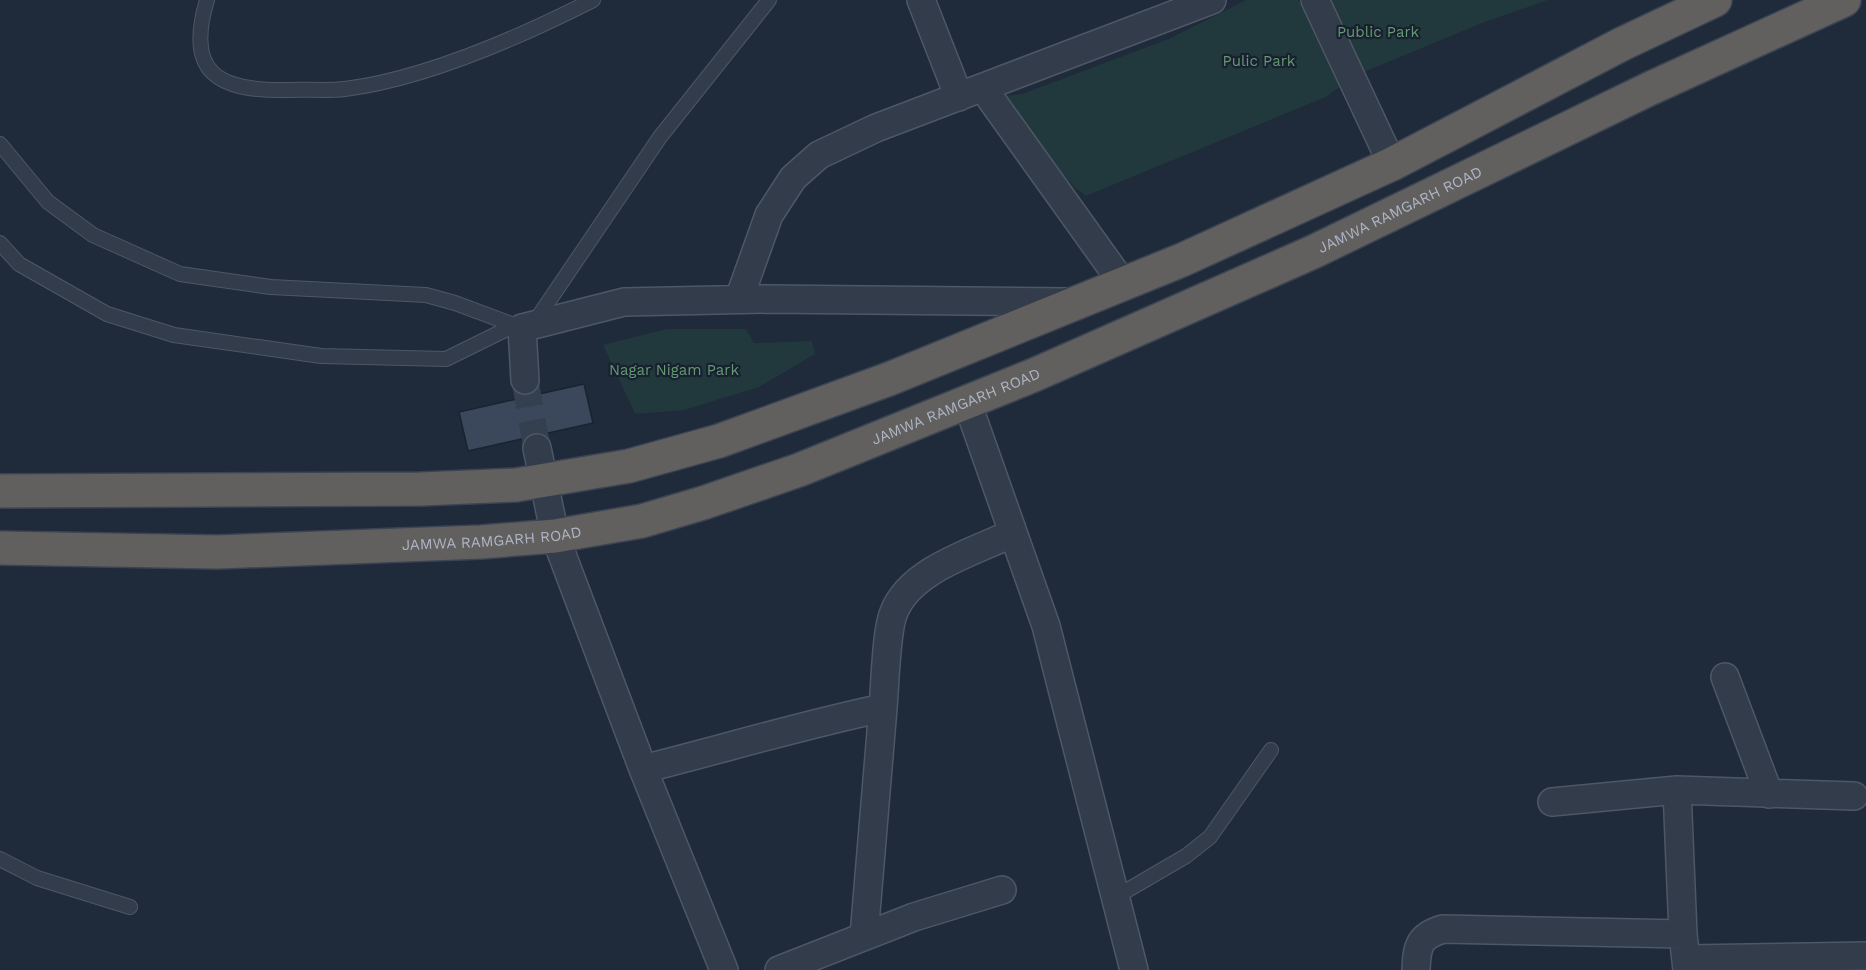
<svg xmlns="http://www.w3.org/2000/svg" width="1866" height="970" viewBox="0 0 1866 970" font-family="'Work Sans',sans-serif">
<style>
.green{fill:#21383c}
.building{fill:#3b485b;stroke:#1a2332;stroke-width:1.5}
.lines{fill:none;stroke-linecap:round;stroke-linejoin:round}
.minor-tunnel{stroke:#343f50;stroke-width:27;stroke-dasharray:27 14;stroke-linecap:butt}
.service-casing{stroke:#4e5766;stroke-width:16}
.minor-casing{stroke:#4e5766;stroke-width:30}
.trunk-casing{stroke:#3b4453;stroke-width:36}
.service{stroke:#333c4b;stroke-width:14}
.minor{stroke:#333c4b;stroke-width:27}
.trunk{stroke:#62605e;stroke-width:33}
.labels{text-anchor:middle;stroke-width:4.5;stroke-linejoin:round;paint-order:stroke}
.park-label{font-size:15px;fill:#639a71;stroke:#192130}
.street-label{font-size:15px;fill:#aeb7c8;stroke:#192130}
</style>
<rect width="100%" height="100%" fill="#1f2a3b"/>
<!-- green -->
<path class="green" d="M1246,0H1298L1303,4L1345,83L1326,97L1086,196L1075,188L1008,110L1002,96L1022,94L1171,38Z
M1328,0H1548L1485,22L1359,74Z
M667,329H746L754,343L812,341L815,354L759,387L684,410L635,414L603,345Z"/>
<!-- building -->
<path class="building" d="M584,384L593,423L468,451L459,412Z"/>
<g class="lines">
<!-- minor-tunnel -->
<path class="minor-tunnel" d="M525,380L537,448"/>
<!-- service casing -->
<g class="service-casing">
<path id="service" d="M207,0C185,73 218,91 286,90C305,89 326,91 345,89C424,79 522,36 593,0
M0,144L48,202L93,235L180,274L271,287L426,295L455,303L522,328
M0,243L19,264L107,314L174,335L321,356L446,359L513,326
M534,323L660,137L769,0
M0,859L37,878L130,907
M1114,898L1186,856L1210,837L1271,750"/>
</g>
<!-- minor casing -->
<g class="minor-casing">
<path id="minor" d="M921,0L959,97
M1315,0L1392,164
M983,88L1124,285
M739,299L769,215L793,178L819,155L876,128L1212,0
M525,380L522,328L624,302L768,299L1071,302
M967,402L1046,626L1134,970
M537,448L555,536L643,769L724,970
M1725,677L1769,794
M883,708C885,686 886,630 894,612C911,569 974,552 1013,533
M643,769C723,749 802,725 883,708L864,936
M1677,790L1683,934
M1552,802L1677,790L1854,796
M1688,959L1866,956
M779,970L914,917L1002,890
M1416,970C1417,946 1419,936 1443,929L1683,934L1687,970"/>
</g>
<!-- trunk casing -->
<g class="trunk-casing">
<g id="trunk">
<path d="M0,491L421,489L516,485L629,466L719,441L889,379L1182,260L1392,164L1622,44L1715,0"/>
<path id="s1" d="M0,548L218,552L481,542L555,536L642,521L703,503L799,470L1034,375L1313,252L1649,89L1844,0"/>
</g>
</g>
<!-- service -->
<use href="#service" class="service"/>
<!-- minor -->
<use href="#minor" class="minor"/>
<!-- trunk -->
<use href="#trunk" class="trunk"/>
</g>
<g class="labels">
<!-- park labels -->
<g class="park-label">
<text x="1378" y="37">Public Park</text>
<text x="1259" y="66">Pulic Park</text>
<text x="674" y="375">Nagar Nigam Park</text>
</g>
<!-- street labels -->
<g class="street-label">
<text dy="5" stroke="none"><textPath href="#s1" startOffset="1464">JAMWA RAMGARH ROAD</textPath></text>
<text dy="5" stroke="none"><textPath href="#s1" startOffset="978">JAMWA RAMGARH ROAD</textPath></text>
<text dy="5" stroke="none"><textPath href="#s1" startOffset="492">JAMWA RAMGARH ROAD</textPath></text>
</g>
</g>
</svg>
